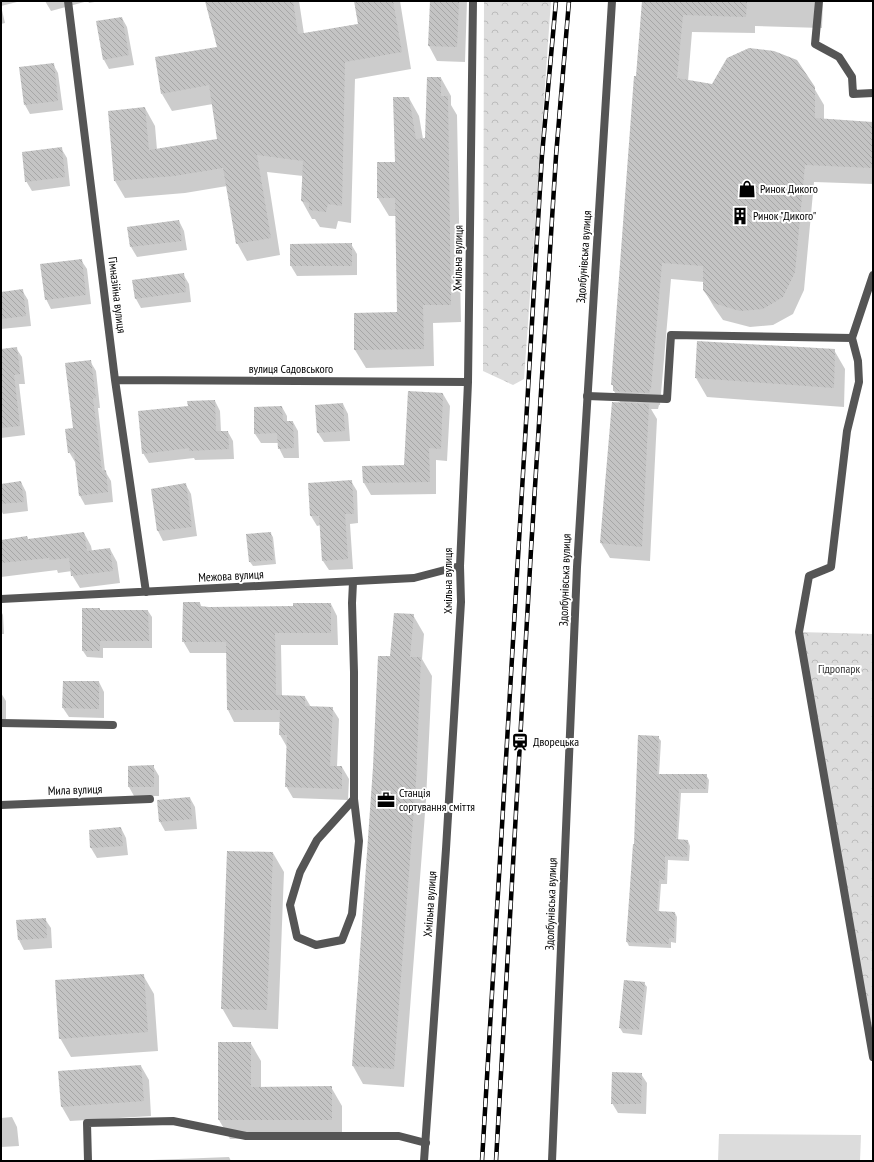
<svg xmlns="http://www.w3.org/2000/svg" width="874" height="1162" viewBox="0 0 874 1162" font-family="'PT Sans Narrow',sans-serif">
<style>
.green{fill:#dcdcdc}
.forest{fill:url(#forest-crowns)}
.shadow{fill:#0003}
.building{fill:url(#building-back-hatch)}
.lines{fill:none;stroke-linecap:round;stroke-linejoin:round}
.lane{stroke:#555;stroke-width:8}
.street{stroke:#555;stroke-width:8}
.rail-casing{stroke:#000;stroke-width:4.5}
.rail{stroke:#fff;stroke-width:3;stroke-dasharray:9;stroke-linecap:butt}
.labels{text-anchor:middle;stroke-width:4;stroke-linejoin:round;paint-order:stroke}
.poi-label{font-size:12px;fill:#000;stroke:#fff;text-anchor:start}
.street-label{font-size:12px;fill:#000;stroke:#fff}
.park-label{font-size:12px;fill:#333;stroke:#fff}
</style>
<defs>
<pattern id="forest-crowns" width="20" height="18" patternUnits="userSpaceOnUse"><rect width="20" height="18" fill="#dcdcdc"/><path d="M2 6a3 3 0 1 1 6 0M12 15a3 3 0 1 1 6 0" fill="none" stroke="#bbb"/></pattern>
<pattern id="building-back-hatch" width="6" height="6" patternUnits="userSpaceOnUse"><rect width="6" height="6" fill="#c4c4c4"/><path d="M-1 5l2 2M0 0l6 6M5-1l2 2" fill="none" stroke="#a7a7a7"/></pattern>
</defs>
<rect width="100%" height="100%" fill="#fff"/>
<!-- green -->
<path class="green" d="M719,1134L861,1135L860,1161H718Z"/>
<!-- forest -->
<path class="forest" d="M484,1H551L524,379L513,385L483,371Z
M799,632L873,634V1057Z"/>
<!-- shadow -->
<path class="shadow" d="M1,1H21L1,6L5,23L1,24Z
M45,1H100L89,3L88,1L51,11Z
M206,1H299L304,34L359,24L355,1H400L411,69L355,79L351,223L338,221L336,229L320,227L315,219H312L302,201L303,176L267,172L280,255L247,261L237,243L227,186L185,193L125,198L115,181L145,108L155,126L157,150L219,140L213,104L172,111L162,94L218,48Z
M431,1H467L465,62L437,61L429,46Z
M643,1H823L822,28L755,26V33L692,32L688,81L712,85L814,88L824,105V119L873,123V184L814,182L804,290L793,314L773,325L750,327L723,320L714,307L704,290V282L671,279L660,405H659L658,409H651L657,419L650,561L610,558L601,543L613,403L621,404L614,391V388L612,384Z
M122,18L127,27L134,65L109,69L104,60Z
M53,64L58,73L63,110L30,114L25,105Z
M441,78L451,96V105L457,115L461,322L433,323L434,366L366,368L355,350L398,313L396,216H389L378,198L396,163L409,98L419,116L423,139H426Z
M61,148L67,158L70,186L32,191L26,181Z
M179,221L184,231L187,250L137,257L131,247L129,228Z
M1,222L2,234H1Z
M351,244L357,254V275L297,276L291,266Z
M81,260L87,269L91,304L51,309L46,299Z
M183,274L189,284L191,302L141,308L136,299Z
M22,290L28,300L31,326L1,329V293Z
M698,342L834,350L845,369L844,407L707,397L696,378Z
M16,348L22,357L25,384H19L25,435L1,438V350Z
M90,361L96,371L100,408H98L105,471L111,481L113,502L85,505L80,496L76,462H75L69,452Z
M443,394L450,406L447,461L436,460V494L371,495L364,483L405,466Z
M215,401L220,411L221,432H228L233,441L234,459L195,460L194,458L149,463L143,453L189,407Z
M343,404L348,414L350,441L324,442L318,433Z
M282,407L287,416V422H293L298,431L299,458H284L279,448L278,443H261L255,434Z
M351,481L357,491L358,523L350,524L353,569L329,570L323,561L321,525L317,526L311,516L310,484Z
M21,482L26,492L28,511L3,514L1,510V485Z
M186,485L191,494L197,536L163,541L158,531L152,489Z
M84,533L91,546L92,551L110,549L117,562L120,583L80,588L72,575V571L58,573L57,570L1,577V541L28,540Z
M270,533L273,537L276,564L253,566L250,562L247,535Z
M200,603L202,608L294,607L331,604L337,616L338,645H281L282,696L305,697L311,707L332,708L339,719L337,767H342L349,779L348,800L293,798L286,786L287,747L280,735L281,722H234L228,710L227,653H190L183,641Z
M1,611L3,615L4,634H1Z
M100,611H148L152,617V648H103V658L87,657L83,651Z
M413,615L424,634L422,659L432,676L426,800L404,1087L363,1084L353,1066L391,657Z
M99,682L104,692V718L69,717L63,708Z
M1,693L6,701V719H1Z
M658,737L661,741L659,775H706L709,780L708,793H681L678,841H688L690,846L689,861L668,860L667,884H661L659,912L675,913L677,917L676,943L671,942V948L629,946L627,942L635,845Z
M153,766L159,776V796H134L129,787Z
M190,798L195,807L197,829L165,831L160,822Z
M121,828L126,838L128,855L97,858L91,848L90,831Z
M273,853L284,872L278,1029L233,1027L222,1008Z
M45,919L51,928L52,948L24,950L19,940L17,921Z
M143,975L154,994L158,1051L71,1057L60,1038Z
M625,981L644,983L647,987L642,1035L623,1033L620,1028Z
M250,1042L261,1061V1088L331,1087L342,1106V1138L230,1139L219,1120Z
M141,1066L149,1080L151,1116L70,1121L62,1107L59,1072Z
M641,1074L647,1083L646,1114L618,1113L612,1103Z
M12,1117L17,1127L19,1146L1,1147V1118Z
M229,1157L231,1161H127Z"/>
<!-- building -->
<path class="building" d="M205,1H293L298,34L358,24L354,1H393L402,52L345,62L342,206L328,204L326,212L309,210V203L301,201L303,161L257,155L271,238L236,244L223,168L174,176L114,181L108,111L145,107L149,150L217,139L209,85L161,94L155,57L217,47Z
M430,1H459L457,47L428,46Z
M642,1H747L746,17L683,15L677,78L712,84L727,58L749,48L774,51L797,60L815,87V118L873,122V168L805,165L795,272L783,297L763,309L740,311L713,303L703,290V266L662,263L651,389H650L649,393L613,391V385H611L634,76H636Z
M122,17L129,55L103,60L96,21Z
M54,63L58,101L24,105L19,67Z
M427,77H441V96H448L451,305H423L424,349L354,350V313L397,312L395,198H377V162H395L393,97H409L416,139L425,138Z
M62,147L65,177L25,182L22,152Z
M179,220L182,241L130,247L127,227Z
M352,243V266H290V244Z
M82,259L86,295L45,300L40,264Z
M184,273L186,292L135,299L132,280Z
M23,289L26,316L1,319V292Z
M697,341L835,349L834,388L695,378Z
M17,347L20,374L14,375L20,426L1,428V349Z
M91,360L96,398H93L102,471L106,470L108,492L79,496L74,452L68,453L65,429L73,428L65,363Z
M408,391L443,393L441,449L429,448L430,482L363,483L362,466L404,465Z
M215,400L216,431H228L229,449L189,451V448L142,454L138,411L188,406L187,401Z
M612,402L649,404L642,547L600,543Z
M343,403L345,431L317,433L315,405Z
M282,406L283,421H293L294,448L278,449L277,433L254,434V407Z
M352,480L354,514H345L348,559L322,561L319,516H310L308,483Z
M21,481L24,502L1,504V484Z
M186,483L192,527L157,531L151,489Z
M84,532L87,551L110,548L113,571L71,576L69,558L50,560L49,558L1,563V540L27,536L28,539Z
M271,532L274,560L249,562L246,534Z
M183,602H200V606L209,607L293,606V603H331V633H275L276,695L305,696V706L333,707L330,766H342V789L285,787L287,735H279L280,710H227L226,642H182Z
M82,608H100V610H148L149,641H100V651H82Z
M394,613L414,614L410,657H421L416,781L394,1069L352,1066L373,767L378,656H390Z
M63,681H99V709L62,708Z
M638,735L659,736L657,774H707L706,789H679L676,839L688,840L687,857L665,856V880L659,879L657,911L675,912L674,938H669V944L626,942L633,844H634Z
M154,765V787H128V766Z
M190,797L192,819L159,822L157,800Z
M121,827L123,846L90,848L89,830Z
M227,851L273,852L267,1010L221,1009Z
M46,918L47,938L18,940L16,920Z
M144,974L148,1032L59,1039L55,980Z
M624,980L645,982L639,1030L619,1028Z
M218,1042H251V1087L332,1086V1120H218Z
M141,1065L144,1101L61,1107L58,1071Z
M612,1072L642,1073L641,1104H611Z"/>
<g class="lines">
<!-- lane -->
<path class="lane" d="M819,1L815,44L839,57L852,77L853,94L873,93
M852,338L858,361L859,382L847,431L831,567L809,576L799,632L873,1057
M587,396L667,399L671,335L852,338L873,275
M353,582L352,603L354,672V799L317,840L300,872L290,905L297,937L316,945L342,940L352,914L359,841L354,799
M1,723L113,725
M88,1161L87,1123L173,1121L246,1136H399L426,1143"/>
<!-- street -->
<path class="street" d="M68,1L115,380L146,592
M115,380L468,382
M1,599L414,578L460,566
M1,805L150,799
M424,1161L446,849L461,602L460,566L468,382L473,1
M552,1161L577,567L612,1"/>
<!-- rail casing -->
<g class="rail-casing">
<path id="rail" d="M482,1161L542,155L556,1
M496,1161L531,550L556,156L569,1"/>
</g>
<!-- rail -->
<use href="#rail" class="rail"/>
</g>
<!-- icons -->
<defs>
<g id="shop-bare" transform="scale(1.38)"><path d="M-5-2.5h2.3a2.7 3.5 0 0 1 5.4 0H5L5.5 6h-11ZM-1.5-2.5h3a1.5 2.3 0 0 0-3 0Z" fill="#000" stroke="#fff" stroke-width="2.5" paint-order="stroke"/></g>
<g id="building-bare" transform="scale(1.38)"><path d="M-4-6H4V6H1V3H-1V6H-4ZM-2.5-4.3h1.7v1.8h-1.7ZM.8-4.3h1.7v1.8H.8ZM-2.5-1h1.7V.8h-1.7ZM.8-1h1.7V.8H.8Z" fill="#000" stroke="#fff" stroke-width="2.5" paint-order="stroke"/></g>
<g id="station-bare" transform="scale(1.38)"><path d="M-3-6H3Q5-6 5-4V2Q5 4 3 4L4.5 6H3L1.5 4h-3L-3 6H-4.5L-3 4Q-5 4-5 2V-4Q-5-6-3-6ZM-3.5-4v3h7v-3ZM-3.5 1v1.5H-2V1ZM2 1v1.5H3.5V1Z" fill="#000" stroke="#fff" stroke-width="2.5" paint-order="stroke"/></g>
<g id="office-bare" transform="scale(1.38)"><path d="M-6-3h4V-5.5h4V-3h4V5H-6ZM-1-4.5V-3h2v-1.5ZM-6 0V1H6V0Z" fill="#000" stroke="#fff" stroke-width="2.5" paint-order="stroke"/></g>
</defs>
<g fill-rule="evenodd">
<use href="#shop-bare" x="747" y="189"/>
<use href="#building-bare" x="740" y="216"/>
<use href="#station-bare" x="520" y="742"/>
<use href="#office-bare" x="386" y="800"/>
</g>
<g class="labels">
<!-- poi labels -->
<g class="poi-label">
<text x="760" y="193">Ринок Дикого</text>
<text x="753" y="220">Ринок "Дикого"</text>
<text x="533" y="746">Дворецька</text>
<text x="399" y="797">Станція<tspan x="399" dy="14">сортування сміття</tspan></text>
</g>
<!-- street labels -->
<g class="street-label">
<text transform="translate(584 257) rotate(-86)" y="4">Здолбунівська вулиця</text>
<text transform="translate(458 258) rotate(-89)" y="4">Хмільна вулиця</text>
<text transform="translate(117 295) rotate(83)" y="4">Гімназійна вулиця</text>
<text x="291" y="373">вулиця Садовського</text>
<text transform="translate(231 576) rotate(-3)" y="4">Межова вулиця</text>
<text transform="translate(565 580) rotate(-88)" y="4">Здолбунівська вулиця</text>
<text transform="translate(448 581) rotate(-90)" y="4">Хмільна вулиця</text>
<text transform="translate(75 790) rotate(-2)" y="4">Мила вулиця</text>
<text transform="translate(430 904) rotate(-86)" y="4">Хмільна вулиця</text>
<text transform="translate(551 904) rotate(-88)" y="4">Здолбунівська вулиця</text>
</g>
<!-- park labels -->
<g class="park-label">
<text x="839" y="673">Гідропарк</text>
</g>
</g>
<!-- border -->
<rect width="874" height="1162" fill="none" stroke="#000000" stroke-width="4"/>
</svg>
